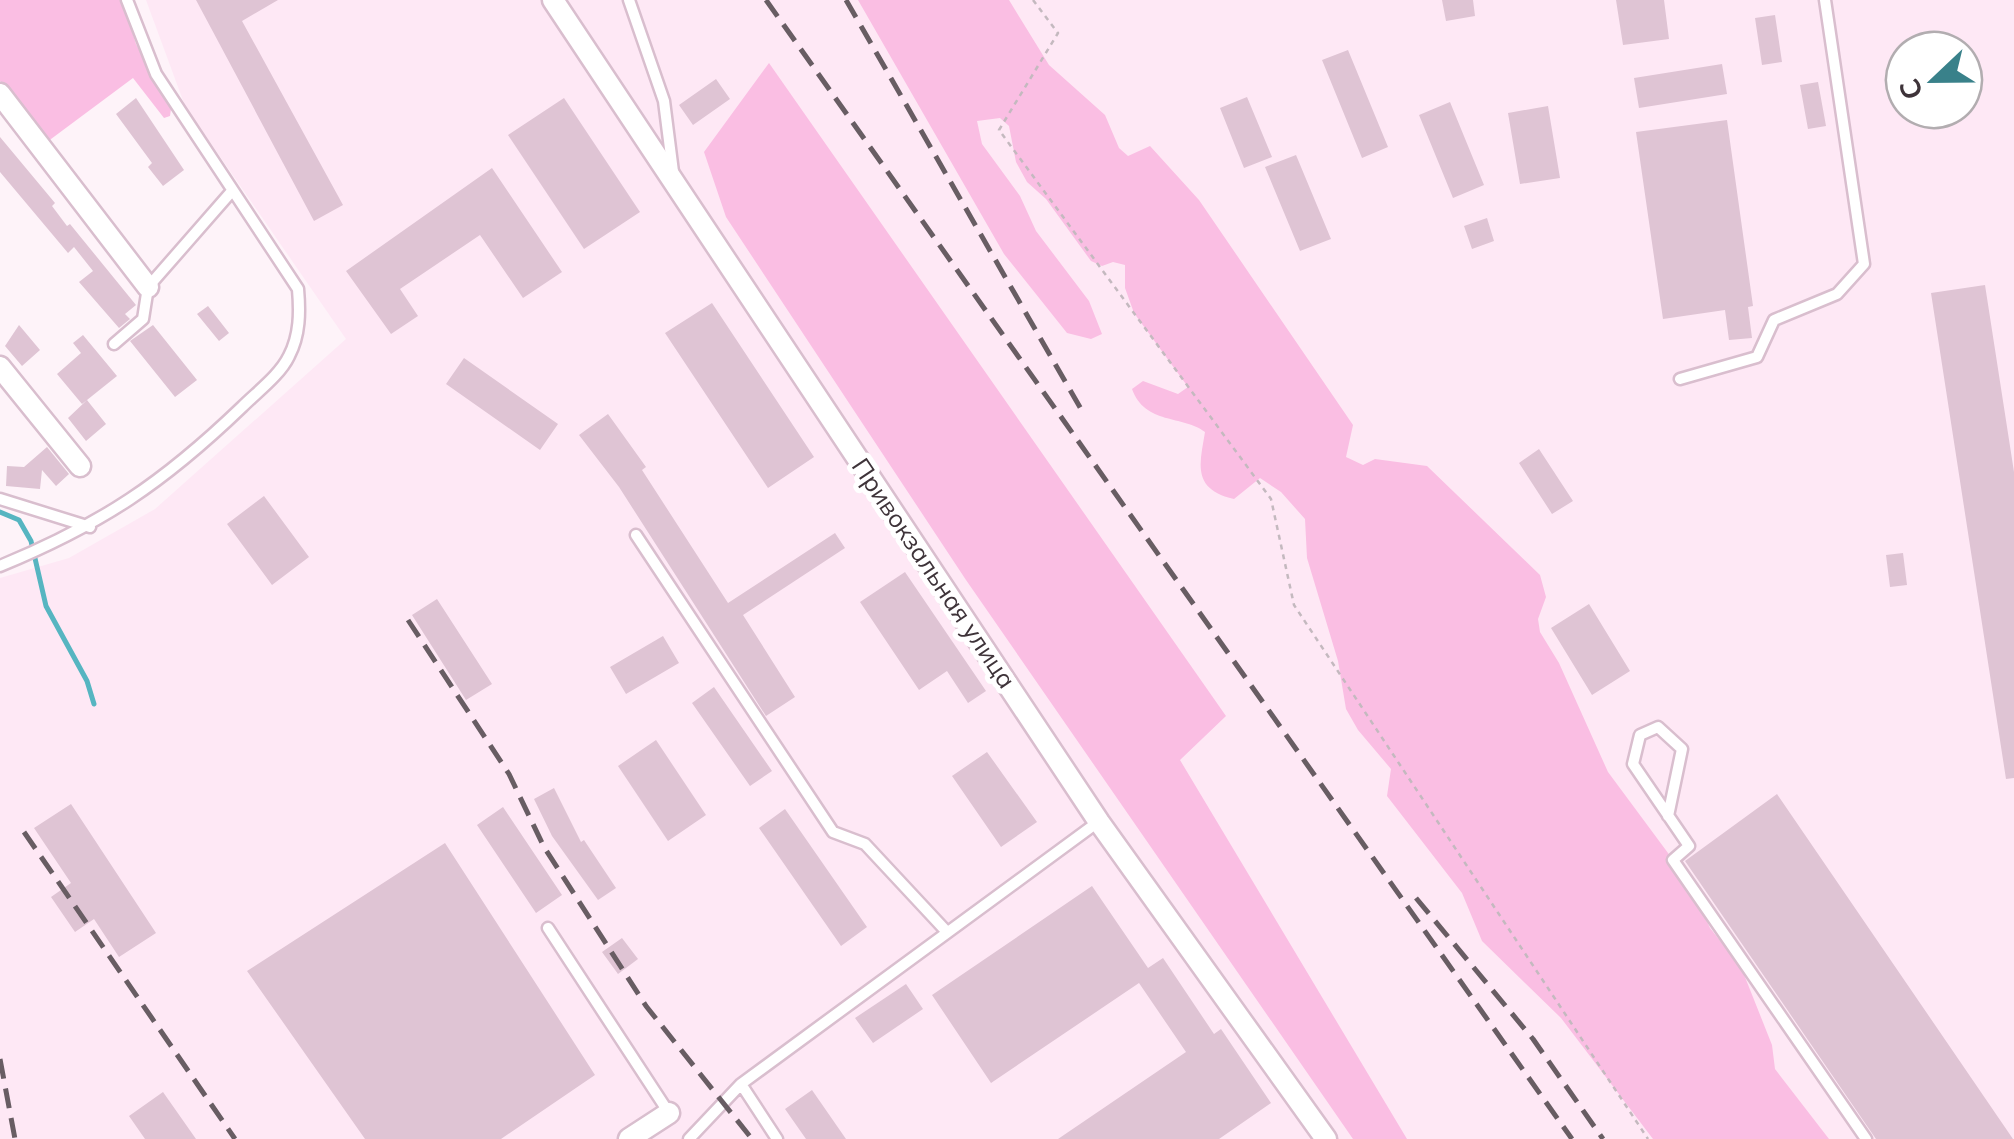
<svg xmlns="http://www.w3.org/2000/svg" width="2014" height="1139" viewBox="0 0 2014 1139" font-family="Mulish,sans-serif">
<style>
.built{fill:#fee8f5;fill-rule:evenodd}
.green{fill:#fabee3}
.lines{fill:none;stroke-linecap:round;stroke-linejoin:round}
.stream{stroke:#56b5c1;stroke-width:5}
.building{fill:#dfc4d4}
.service-casing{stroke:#d9bece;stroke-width:15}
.minor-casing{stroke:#d9bece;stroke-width:25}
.path{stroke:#c4b9bf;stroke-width:2.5;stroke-dasharray:5 5;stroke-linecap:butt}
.service{stroke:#fff;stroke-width:10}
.minor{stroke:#fff;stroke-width:20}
.rail{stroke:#685d63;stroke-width:5;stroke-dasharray:20 10;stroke-linecap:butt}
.labels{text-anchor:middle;stroke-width:10;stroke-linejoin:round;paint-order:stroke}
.street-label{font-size:25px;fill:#3e3339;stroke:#fff}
</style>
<rect width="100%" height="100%" fill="#fef3f9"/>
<!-- built -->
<path class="built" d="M146,0H2014V1139H0V578L69,558L155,509L346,339L185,106ZM1904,50H1964V110H1904Z"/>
<!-- green -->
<path class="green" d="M0,0H122L136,44L171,109L170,116L164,118L133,78L47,142L0,81Z
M858,0H1009L1049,65L1105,115L1119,148L1128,156L1150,146L1199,200L1353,425L1346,457L1363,465L1375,459L1427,466L1540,575L1546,597L1538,619L1540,632L1559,663L1608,772L1688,880L1710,928L1741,967L1772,1045L1775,1069L1829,1139H1653L1561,1018L1482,941L1462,893L1387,796L1391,769L1358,730L1346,709L1338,661L1307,558L1305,519L1281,492L1260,478L1234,499C1191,489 1200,463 1205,432C1183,415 1145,425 1132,389L1143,381L1178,394L1188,387L1134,313L1125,288V265L1113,262L1102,266L1091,261L1046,199L1027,182L1016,162L1009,126L1000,118L977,121L982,144L1020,196L1036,231L1089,301L1102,334L1091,339L1067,333L1004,254Z
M769,63L1226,716L1180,760L1407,1139H1353L966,580L726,217L704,152Z"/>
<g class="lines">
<!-- stream -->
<path class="stream" d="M0,512L19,520L31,541L46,606L87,681L94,704"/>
</g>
<!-- building -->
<path class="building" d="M196,0H278L242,21L343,205L314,221Z
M1442,0H1473L1475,16L1446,21Z
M1616,0H1664L1669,39L1623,45Z
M1775,15L1782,62L1762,65L1755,18Z
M1348,50L1388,147L1362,158L1322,60Z
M1722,64L1727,94L1639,108L1634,78Z
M716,79L730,99L693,125L679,105Z
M1818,82L1826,126L1808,129L1800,85Z
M1247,97L1272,157L1244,168L1220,108Z
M136,98L184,170L163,186L148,167L152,163L116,114Z
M564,98L640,212L584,249L508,135Z
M1450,102L1484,185L1453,198L1419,115Z
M1548,106L1560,178L1520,184L1508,113Z
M1727,120L1753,306L1748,307L1752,338L1729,340L1725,310L1663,319L1636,132Z
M0,137L55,203L52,206L67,226L70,224L136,305L125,314L130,319L119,328L79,282L93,271L74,247L68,253L0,172Z
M1296,155L1331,239L1300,251L1265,167Z
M492,168L562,272L523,298L480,235L400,289L418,316L391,334L346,271Z
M1487,218L1494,241L1472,249L1464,226Z
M1985,285L2014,472V778L2006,779L1931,293Z
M712,303L814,457L768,488L665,333Z
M208,306L229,333L219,341L197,314Z
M19,325L40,350L22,366L5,346Z
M153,325L197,380L175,397L130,341Z
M83,335L117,376L82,404L57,374L81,353L73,343Z
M464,358L558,424L540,450L446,384Z
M87,400L106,424L86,441L68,418Z
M608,414L646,467L642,470L728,603L835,533L845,548L743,615L795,697L766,716L619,487L579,435Z
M47,447L69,474L56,486L42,470L40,489L6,486L7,466L24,467Z
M1539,449L1573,501L1552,514L1519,463Z
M264,496L309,557L272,585L227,524Z
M1903,553L1907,585L1890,587L1886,555Z
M905,572L986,691L968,703L947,671L919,690L860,602Z
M437,599L492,684L466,700L412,615Z
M1589,604L1630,671L1592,695L1551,628Z
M663,636L679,663L626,694L610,667Z
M714,687L772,771L750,786L692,703Z
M656,740L706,815L668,841L618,766Z
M987,752L1037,822L1001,847L952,776Z
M554,788L581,842L584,840L616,888L598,900L552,836L534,799Z
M1777,794L2013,1139H1876L1685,861Z
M71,804L156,933L119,957L94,919L75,932L51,897L71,883L34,828Z
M503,807L562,895L536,913L477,825Z
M785,809L867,927L841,946L759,828Z
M445,843L595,1075L501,1139H365L247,971Z
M1092,886L1148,968L1163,958L1214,1034L1221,1029L1271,1103L1219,1139H1058L1186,1052L1139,983L991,1083L932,995Z
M622,938L638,959L618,974L602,952Z
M906,984L923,1009L873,1043L855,1018Z
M812,1090L846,1139H806L785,1109Z
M163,1092L196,1139H145L129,1116Z"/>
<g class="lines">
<!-- service casing -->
<g class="service-casing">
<path id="service" d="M629,0L664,101L673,172
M114,344L143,319L148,287L232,191
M1680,379L1757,357L1774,320L1837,294L1864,264L1825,0
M0,499L90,527
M636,535L833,832L865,844L947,932
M0,566C102,524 163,483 242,407C257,392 280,375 289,356C300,335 300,312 298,289L156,74L127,0
M1668,816L1682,749L1658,727L1640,735L1633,764L1689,846L1673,860L1866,1139
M548,928L669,1113
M689,1139L741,1084
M777,1139L741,1084L1098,822"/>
</g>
<!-- minor casing -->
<g class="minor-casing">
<path id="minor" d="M553,0L1099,822L1326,1139
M0,94L148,287
M0,367L80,466
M629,1139L669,1113"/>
</g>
<!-- path -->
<path class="path" d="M1033,0L1058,33L999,130L1271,499L1294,605L1648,1139"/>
<!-- service -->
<use href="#service" class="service"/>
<!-- minor -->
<use href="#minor" class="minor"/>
<!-- rail -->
<path class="rail" d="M766,0L1572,1139
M846,0L1081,409
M408,620L509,774L544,847L646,1006L752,1139
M24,832L235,1139
M1416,898L1533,1039L1603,1139
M0,1059L15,1139"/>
</g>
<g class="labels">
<!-- street labels -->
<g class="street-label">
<text transform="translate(934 573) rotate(56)" y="9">Привокзальная улица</text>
</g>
</g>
<!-- north arrow -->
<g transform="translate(1934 80) rotate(248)"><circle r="48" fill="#ffffff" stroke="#b2adb0" stroke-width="2.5"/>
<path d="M0-8L18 38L0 25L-18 38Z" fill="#39818a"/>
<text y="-15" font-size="28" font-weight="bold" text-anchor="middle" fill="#3e3339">С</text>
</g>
</svg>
